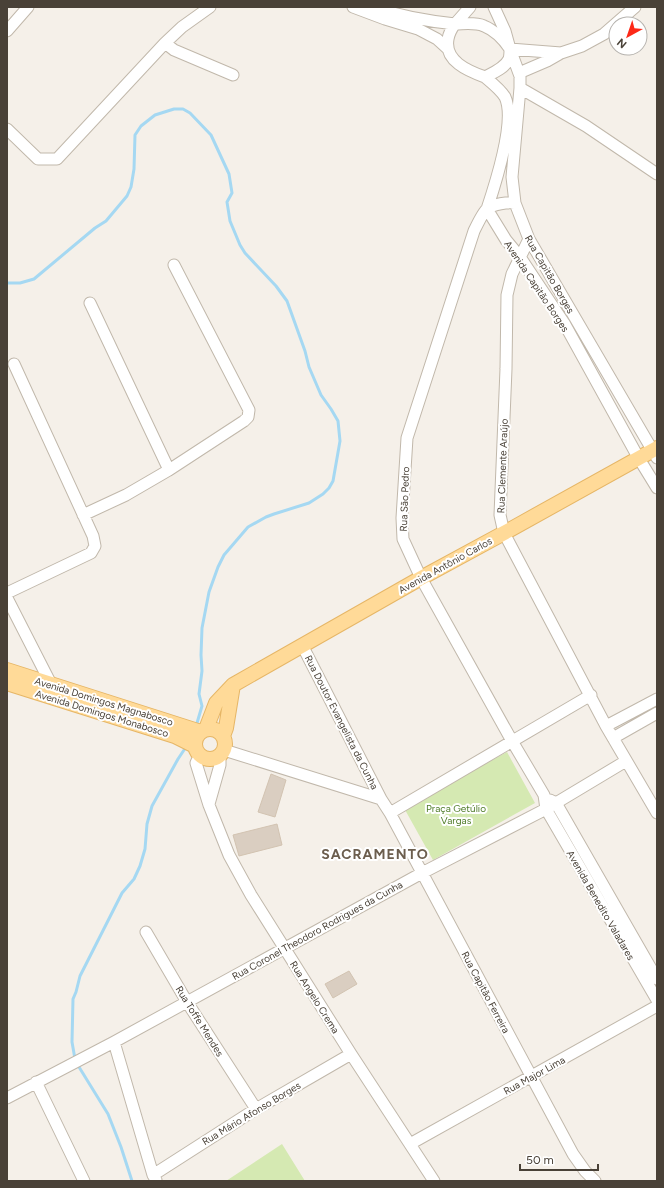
<svg xmlns="http://www.w3.org/2000/svg" width="664" height="1188" viewBox="0 0 664 1188" font-family="Figtree,sans-serif">
<style>
.green{fill:#d5e9b2}
.lines{fill:none;stroke-linecap:round;stroke-linejoin:round}
.stream{stroke:#a5d8f2;stroke-width:3}
.building{fill:#dacec1;stroke:#d2c3b1}
.minor-casing{stroke:#c1b8ab;stroke-width:13}
.major-casing{stroke:#e6b666;stroke-width:16}
.minor{stroke:#fff;stroke-width:11}
.major{stroke:#ffda98;stroke-width:14}
.labels{text-anchor:middle;stroke-width:4;stroke-linejoin:round;paint-order:stroke}
.street-label{font-size:10px;fill:#494137;stroke:#fff}
.park-label{font-size:10px;fill:#4f7c29;stroke:#fff}
.district-label{font-size:14px;font-weight:bold;letter-spacing:1px;fill:#6c5e4e;stroke:#fff}
</style>
<rect width="100%" height="100%" fill="#f5f0e9"/>
<!-- green -->
<path class="green" d="M507,752L535,803L433,860L404,808Z
M282,1144L305,1181H226Z"/>
<g class="lines">
<!-- stream -->
<path class="stream" d="M7,283H20L34,279L95,228L106,221L127,196L131,187L134,169L135,135L141,126L155,115L174,109H183L190,113L211,135L229,174L232,193L227,202L230,221L240,245L245,253L276,286L287,301L305,351L309,367L321,395L331,409L338,421L340,441L333,481L329,488L323,494L309,503L274,514L266,517L248,527L224,555L218,567L209,592L202,628L201,655L202,671L199,694L202,706L197,723
M75,1059L72,1042L73,999L76,992L80,976L122,893L134,879L140,866L145,849L147,824L152,806L178,759L186,747
M79,1067L108,1114L121,1147L132,1181"/>
</g>
<!-- building -->
<path class="building" d="M271,774L286,780L275,817L258,812Z
M277,824L282,845L239,856L233,835Z
M349,971L357,984L333,998L325,984Z"/>
<g class="lines">
<!-- minor casing -->
<g class="minor-casing">
<path id="minor" d="M353,7L385,19L418,29L437,39L448,49
M372,7C399,16 427,21 455,24L470,7
M494,7L505,31L510,49L520,76V88L512,177L515,203L529,239L657,458
M455,24C464,24 475,22 484,26C494,30 504,40 510,49C510,52 510,56 509,59C505,68 493,73 485,77C468,71 444,61 448,39C449,33 452,28 455,24Z
M7,31L28,7
M165,43L174,50L233,75
M510,49L561,53
M519,73L547,61L561,53L582,46L604,34L635,7
M485,77C491,82 501,90 505,97C516,120 495,185 487,209L506,240L520,257L564,323L638,457L657,488
M520,88L586,126L657,174
M7,129L38,159H57L165,43L182,27L210,7
M515,203C508,202 493,204 487,209C483,212 476,227 474,231L407,438L402,518L403,539L421,578L512,741L544,795L546,809L657,1000
M529,239L512,274L507,295L506,369L500,515L504,533L606,726L657,813
M90,303L169,470
M83,515L126,495L169,470L244,421L248,417L249,410L174,265
M7,593L91,553L95,546L93,536L14,364
M7,598L53,688
M302,645L381,799L390,813L573,1154L585,1171L595,1181
M606,726L657,699
M613,738L657,713
M224,750L381,799
M200,755L196,763L209,805L229,855L251,895L351,1054L434,1181
M550,800L556,803L657,979
M209,804L220,765V755
M390,813L591,695
M146,932L187,1002L256,1109
M114,1042L153,1175L156,1180
M36,1082L84,1181
M7,1098L114,1042L422,873L546,809L626,761
M410,1144L657,1006
M153,1175L256,1109L351,1054"/>
</g>
<!-- major casing -->
<g class="major-casing">
<path id="major" d="M7,670L201,732
M7,683L175,736L195,746
M206,729L216,703L233,685L421,578L504,533L657,448
M195 744a15 15 0 1 1 30 0a15 15 0 1 1-30 0Z
M223,736L226,728L233,685"/>
</g>
<!-- minor -->
<use href="#minor" class="minor"/>
<!-- major -->
<use href="#major" class="major"/>
</g>
<g class="labels">
<!-- street labels -->
<g class="street-label">
<text transform="translate(550 274) rotate(60)" y="4">Rua Capitão Borges</text>
<text transform="translate(537 286) rotate(56)" y="4">Avenida Capitão Borges</text>
<text transform="translate(502 466) rotate(-88)" y="4">Rua Clemente Araújo</text>
<text transform="translate(404 499) rotate(-88)" y="4">Rua São Pedro</text>
<text transform="translate(445 565) rotate(-29)" y="4">Avenida Antônio Carlos</text>
<text transform="translate(104 701) rotate(17)" y="4">Avenida Domingos Magnabosco</text>
<text transform="translate(102 713) rotate(17)" y="4">Avenida Domingos Monabosco</text>
<text transform="translate(342 722) rotate(63)" y="4">Rua Doutor Evangelista da Cunha</text>
<text transform="translate(601 905) rotate(60)" y="4">Avenida Benedito Valadares</text>
<text transform="translate(317 930) rotate(-29)" y="4">Rua Coronel Theodoro Rodrigues da Cunha</text>
<text transform="translate(486 992) rotate(62)" y="4">Rua Capitão Ferreira</text>
<text transform="translate(315 997) rotate(58)" y="4">Rua Angelo Crema</text>
<text transform="translate(200 1021) rotate(58)" y="4">Rua Toffe Mendes</text>
<text transform="translate(534 1075) rotate(-29)" y="4">Rua Major Lima</text>
<text transform="translate(251 1113) rotate(-31)" y="4">Rua Mário Afonso Borges</text>
</g>
<!-- park labels -->
<g class="park-label">
<text x="456" y="812">Praça Getúlio<tspan x="456" dy="12">Vargas</tspan></text>
</g>
<!-- district labels -->
<g class="district-label">
<text x="375" y="859">SACRAMENTO</text>
</g>
</g>
<!-- border -->
<rect width="664" height="1188" fill="none" stroke="#494137" stroke-width="16"/>
<!-- north arrow -->
<g transform="translate(628 36) rotate(220)"><circle r="19" fill="#ffffff" stroke="#b6b3af"/>
<path d="M0-3L7 15L0 10L-7 15Z" fill="#fd2918"/>
<text y="-6" font-size="11" font-weight="bold" text-anchor="middle" fill="#494137">N</text>
</g>
<!-- scale -->
<path d="M520 1164v6h78v-6" fill="none" stroke="#494137" stroke-width="2"/>
<text x="526" y="1164" font-size="12" fill="#494137" stroke="#ffffff" stroke-width="3" paint-order="stroke">50 m</text>
</svg>
